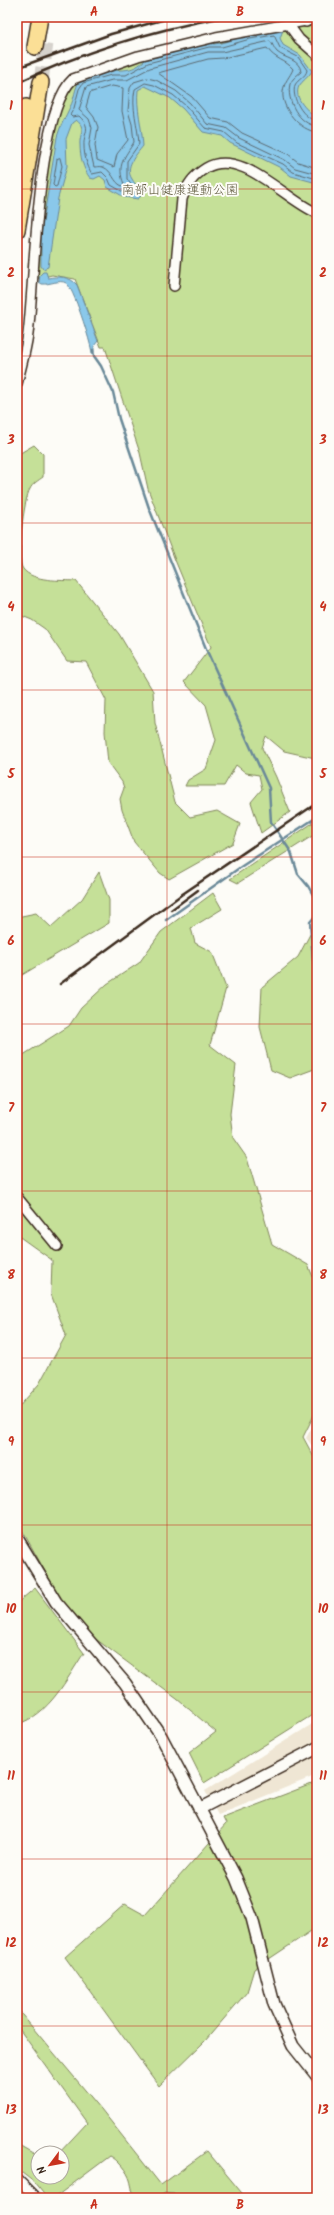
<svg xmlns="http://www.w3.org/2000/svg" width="334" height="2215" viewBox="0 0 334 2215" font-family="Kalam,'Klee One',sans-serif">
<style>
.built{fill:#efe6d4}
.green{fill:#c5e098;stroke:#80855b}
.water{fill:#8ac8ea;stroke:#6a8998}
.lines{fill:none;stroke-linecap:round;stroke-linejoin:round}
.shore{stroke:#5b6970;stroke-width:1}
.stream{stroke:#6a8998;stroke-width:2.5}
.trunk-tunnel{stroke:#d6d2cc;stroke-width:15;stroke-dasharray:15 8;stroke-linecap:butt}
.minor-casing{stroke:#3b2a1e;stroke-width:12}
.tertiary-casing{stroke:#3b2a1e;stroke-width:14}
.trunk-casing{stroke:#3b2a1e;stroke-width:18}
.minor{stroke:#fdfcf7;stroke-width:9}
.tertiary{stroke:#fdfcf7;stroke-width:11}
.trunk{stroke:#fbdf96;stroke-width:15}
.rail{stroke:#3b2a1e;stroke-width:2.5}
.grid{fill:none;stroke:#c8321e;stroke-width:1;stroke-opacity:0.55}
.labels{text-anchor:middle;stroke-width:4;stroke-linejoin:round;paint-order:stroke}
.park-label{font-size:13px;fill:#5e583c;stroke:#fdfcf7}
.neatline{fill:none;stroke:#c8321e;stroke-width:1.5}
.grid-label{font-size:13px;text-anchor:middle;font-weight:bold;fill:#c8321e}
</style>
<rect width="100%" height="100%" fill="#fdfcf7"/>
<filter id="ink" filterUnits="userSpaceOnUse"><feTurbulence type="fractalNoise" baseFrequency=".025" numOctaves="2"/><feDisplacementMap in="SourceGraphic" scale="8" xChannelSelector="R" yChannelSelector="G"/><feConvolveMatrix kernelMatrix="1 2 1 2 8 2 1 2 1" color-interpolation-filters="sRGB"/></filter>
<g filter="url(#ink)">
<!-- built -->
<path class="built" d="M317,1418V1452L306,1438Z
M317,1721V1775L218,1815L205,1791Z"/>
<!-- green -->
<path class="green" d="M317,19V760L315,758L284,751L266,736L262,748L276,777L290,812L261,833L251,802L262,789L259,775L246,773L236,765L224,786H185L188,780L206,769L216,740L206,705L184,682L211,647L175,560L148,489L140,453L105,347H101L75,279L52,275L31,280L50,130L67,84L138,56Z
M34,445L43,454V477C39,480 32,484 30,489C24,498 16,561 23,569C33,582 61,580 76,581L119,634L153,691L155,723L175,802L190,817L217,811L240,824L233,843L169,879L160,873L134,842L122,810L120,799L124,788L122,782L108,763L105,732L106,700L86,662L67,661L45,629L32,620L17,614V455Z
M317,820V833L238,883L230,879Z
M99,872L109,900V923L17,978V917L36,913L51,927L82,899Z
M213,893L222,909L191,928L195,943L212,952L226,988L210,1045L236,1065L230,1114L233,1138L247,1158L272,1244L308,1265L317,1286V1409L303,1437L317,1463V1712L204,1783L189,1753L216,1732L177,1699L93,1637L60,1598L17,1521V1409L39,1384L66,1335L51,1294L52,1260L17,1235V1059L69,1026L81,1008L107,984L139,963L161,932Z
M317,921V1068L290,1078L271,1070L260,1027L262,987L298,957Z
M35,1588L84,1653C67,1678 49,1716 17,1724V1603Z
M317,1782V1927L254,1969L247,1992L205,2041L159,2086L65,1957L125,1904L145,1915L226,1824L223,1818Z
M17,2009L101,2109L161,2185L207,2151L246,2198H177L174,2194L163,2193L157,2198H136C132,2192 132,2187 130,2180C128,2172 117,2159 110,2156L54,2198H47L35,2183L17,2169V2144L38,2156V2177H62V2153H59L87,2123L17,2026Z"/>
<!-- water -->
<path class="water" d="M283,30L280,38L283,45L300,55L312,71C309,77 302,81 299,86C293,99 308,111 317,118V183L291,176L281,168L230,143L222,136L203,132L183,109L170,98L145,86L138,90C136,108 142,126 143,146C136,155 124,167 132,179C136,186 140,188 141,196L138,199L124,197L107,187L105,180L100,176L94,179L90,178C83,169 80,156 80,145C79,134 87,128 76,120L72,123L66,139L67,166L58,198L48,267L43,269L41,266V234L57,137C60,126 65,118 70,107C75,98 74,89 80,80C90,77 101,72 111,71C126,69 132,72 145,60L210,43L214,44L221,43L249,35Z
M43,272H46L48,278C58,276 70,276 77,285L98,341L94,346V352L92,353C91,343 73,286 66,283C60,279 49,285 42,284L39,282L40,275Z"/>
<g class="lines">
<!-- shore -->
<path class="shore" d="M112,86L123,88L122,111L128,140L117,154L114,167L97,160L95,145L98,127L94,117L86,107L90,93Z
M317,121C303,119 291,98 295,85C298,79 306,77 307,70L298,57L280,48L274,35L250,39L222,47H209L148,63L126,75H111L83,83L79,89L74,108L70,115L72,117L79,116C93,129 83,132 84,146C84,155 87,166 92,174L102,172L108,178L111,185L125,193H137L127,179V161L139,144C138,125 131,108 135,89L145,83L154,85L173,95L186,106L205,128L224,132L237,143L283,164L293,172L317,179
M317,126C299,125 286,100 290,84C292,79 297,75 301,72C300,59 285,59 277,52C274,49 273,44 270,41L222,52H208L150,68L127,80H112L86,87L79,110L89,119L92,128L89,145L94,167C97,167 100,166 103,167C113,171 113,182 122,186L124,184C116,165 125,157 134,142L132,124L128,111L130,88L134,82L147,78L156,80L176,91L190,103L207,124L226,128L239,138L285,160L295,168L317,174
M317,132C300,131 281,108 283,92C284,81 290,77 293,69C286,60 275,60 267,48L223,58L208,59L158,73L192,97L210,118L228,122L242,133L288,154L298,162L317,168
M60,158L62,166L57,186L55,187L53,185L57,159Z"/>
<!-- stream -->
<path class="stream" d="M93,350L94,356L101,366L113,392L119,419L149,508L207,651L269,788L271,822L291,852L298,874L308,886L317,902
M317,914L310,922L313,960L317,980
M166,920L242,866L317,817"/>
<!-- trunk-tunnel -->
<path class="trunk-tunnel" d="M41,82L46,43"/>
<!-- minor casing -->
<g class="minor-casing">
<path id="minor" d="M288,24L299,39L317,55
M174,286L182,199C187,185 193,176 206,168C241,147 285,200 317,213
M17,384C21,367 26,350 28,334C35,281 36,112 73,79L138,56L216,37L317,19
M17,1197L57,1246
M17,2179L36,2198"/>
</g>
<!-- tertiary casing -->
<g class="tertiary-casing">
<path id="tertiary" d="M305,17L306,21
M17,1538L56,1602L125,1683L161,1736L236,1878L252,1918L274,2004L293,2046L317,2076
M199,1809L317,1748"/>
</g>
<!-- trunk casing -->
<g class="trunk-casing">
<path id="trunk" d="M35,47L40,17
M17,165L26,107
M17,230L41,82"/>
</g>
<!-- minor -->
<use href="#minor" class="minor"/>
<!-- tertiary -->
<use href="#tertiary" class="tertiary"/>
<!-- trunk -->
<use href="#trunk" class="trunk"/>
<!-- rail -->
<path class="rail" d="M17,68L111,34L173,17
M17,83C82,52 153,30 224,17
M171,910L198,890
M60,984L181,895L317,803"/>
</g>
</g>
<!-- grid -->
<path class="grid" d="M167,17V2198M17,189H317M17,356H317M17,523H317M17,690H317M17,857H317M17,1024H317M17,1191H317M17,1358H317M17,1525H317M17,1692H317M17,1859H317M17,2026H317"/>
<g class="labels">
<!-- park labels -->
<g class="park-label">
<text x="180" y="194">南部山健康運動公園</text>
</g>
</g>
<!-- margin -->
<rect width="334" height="2215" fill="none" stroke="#fdfcf7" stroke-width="44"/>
<!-- north arrow -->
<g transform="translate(50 2165) rotate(238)"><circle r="19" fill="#fdfcf7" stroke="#afa8a0"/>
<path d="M0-3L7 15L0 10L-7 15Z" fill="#c8321e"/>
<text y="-6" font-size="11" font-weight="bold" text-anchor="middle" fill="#3b2a1e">N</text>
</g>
<rect x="22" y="22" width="290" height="2171" class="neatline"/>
<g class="grid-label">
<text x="94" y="16">A</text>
<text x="240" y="16">B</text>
<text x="11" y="110">1</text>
<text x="323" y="110">1</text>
<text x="11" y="277">2</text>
<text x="323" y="277">2</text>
<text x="11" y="444">3</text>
<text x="323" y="444">3</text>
<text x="11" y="611">4</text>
<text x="323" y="611">4</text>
<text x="11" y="778">5</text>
<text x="323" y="778">5</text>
<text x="11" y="945">6</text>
<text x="323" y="945">6</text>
<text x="11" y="1112">7</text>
<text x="323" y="1112">7</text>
<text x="11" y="1279">8</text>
<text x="323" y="1279">8</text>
<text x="11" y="1446">9</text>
<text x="323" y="1446">9</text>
<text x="11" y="1613">10</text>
<text x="323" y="1613">10</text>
<text x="11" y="1780">11</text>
<text x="323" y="1780">11</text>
<text x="11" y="1947">12</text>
<text x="323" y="1947">12</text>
<text x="11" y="2114">13</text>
<text x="323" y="2114">13</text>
<text x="94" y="2209">A</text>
<text x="240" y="2209">B</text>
</g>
</svg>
